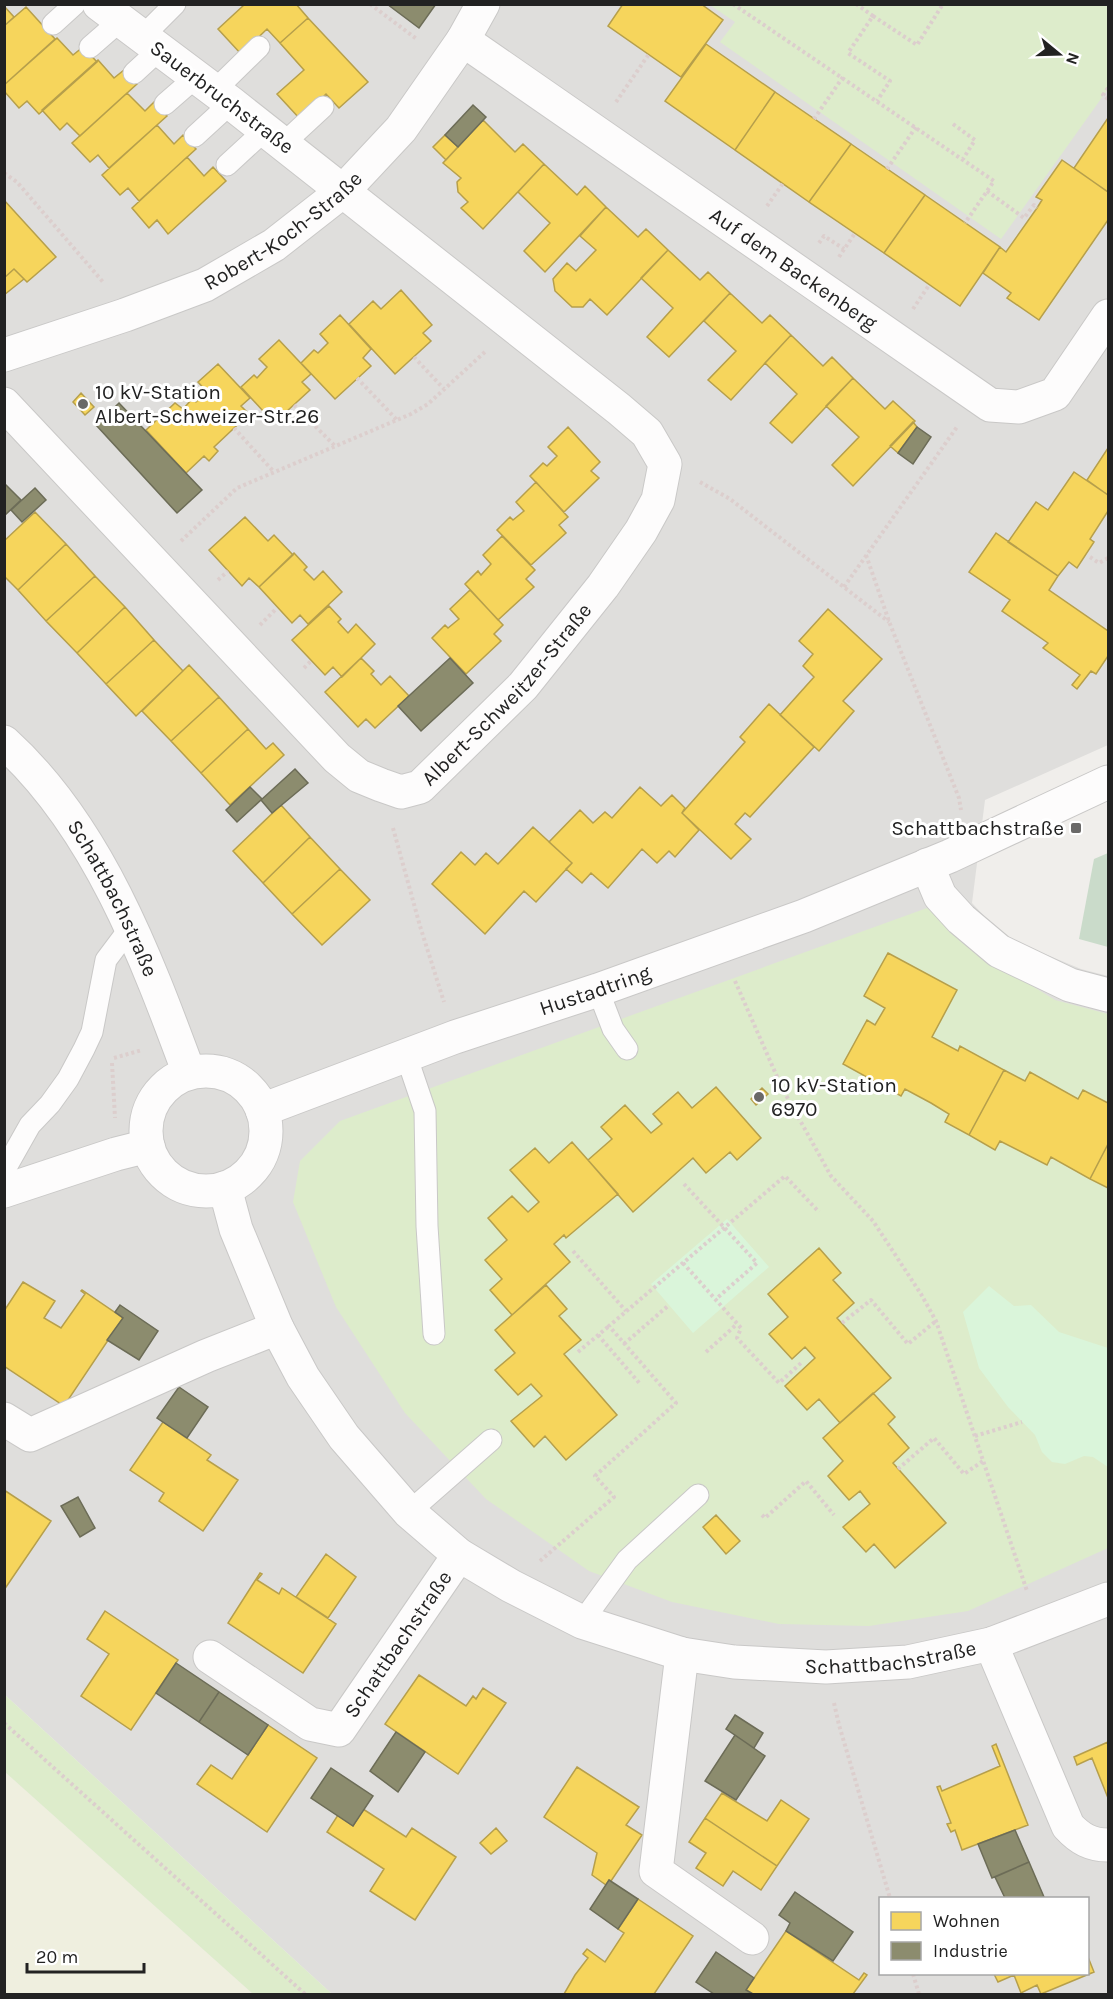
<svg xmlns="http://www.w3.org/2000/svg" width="1113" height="1999" viewBox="0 0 1113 1999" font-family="Karla,sans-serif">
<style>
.residential{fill:#dfdedc;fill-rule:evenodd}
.farmland{fill:#efefdf}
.grass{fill:#ddeccb}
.cemetery{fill:#cadbca}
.park{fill:#daf5da}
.homes{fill:#f6d55c;stroke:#b69f4b;stroke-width:1.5}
.industry{fill:#8c8c6e;stroke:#6c6c57;stroke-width:1.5}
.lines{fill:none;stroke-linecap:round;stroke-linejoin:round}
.service-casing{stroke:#c9c8c7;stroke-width:23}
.minor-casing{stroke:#c9c8c7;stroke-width:35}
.tertiary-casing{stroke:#c9c8c7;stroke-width:35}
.path{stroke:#dccecd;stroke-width:4;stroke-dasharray:3 3;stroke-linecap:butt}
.service{stroke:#fdfcfc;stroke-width:21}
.minor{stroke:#fdfcfc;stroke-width:33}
.tertiary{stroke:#fdfcfc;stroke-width:33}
.poi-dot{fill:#6a6968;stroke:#fff;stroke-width:2}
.labels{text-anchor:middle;stroke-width:6;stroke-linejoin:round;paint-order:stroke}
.street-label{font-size:21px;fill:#222;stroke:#fff}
.poi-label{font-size:21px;fill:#222;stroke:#fff;text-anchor:start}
</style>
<rect width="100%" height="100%" fill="#f0eeeb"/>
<!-- residential -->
<path class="residential" d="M4,5H1108V745L985,800L972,903L1004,937L1081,969L1108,976V1994H332L5,1695ZM880,1898H1088V1974H880Z"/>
<!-- farmland -->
<path class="farmland" d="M5,1772L253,1994H5Z"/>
<!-- grass -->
<path class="grass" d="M710,5H1108V89L1001,239L720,42L735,22Z
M927,908L987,958L1055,1000L1108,1014V1548L968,1611L869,1626L779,1624L672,1602L589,1571L486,1499L405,1413L336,1307L293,1202L300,1161L340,1121Z
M4,1695H5L332,1994H253L5,1772Z"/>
<!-- cemetery -->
<path class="cemetery" d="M1108,853V947L1079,939L1094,859Z"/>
<!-- park -->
<path class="park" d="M727,1219L769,1267L693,1333L651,1284Z
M989,1286L1014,1306L1031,1305L1059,1332L1108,1348V1467L1093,1457L1084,1456L1065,1464L1052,1462L1042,1452L1035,1435L1008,1407L979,1368L963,1312Z"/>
<!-- homes -->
<path class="homes" d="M296,4L308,18L280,43L267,29L241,54L218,29L244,5Z
M623,4H701L723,20L681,77L608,26Z
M4,6L14,17L4,26Z
M26,7L55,39L4,85V26Z
M308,18L368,82L339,108L326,94L300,119L277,94L304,70L280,43Z
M57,38L73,55L83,47L97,62L39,114L27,101L19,108L4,91V85Z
M706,44L775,92L735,150L665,101Z
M98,60L114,78L124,70L137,84L80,136L67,123L60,130L42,110Z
M775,92L851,144L809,202L735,150Z
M127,93L145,111L154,102L167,116L109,168L98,155L90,162L72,143Z
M1108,118V192L1074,168Z
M483,120L515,152L523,144L544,164L483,229L461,208L468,202L458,192L457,182L461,178L443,163Z
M157,125L174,144L183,135L196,149L139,201L128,188L120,195L102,175Z
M445,135L458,147L446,160L433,147Z
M851,144L925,195L884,253L809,202Z
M187,157L204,176L213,167L226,181L168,234L157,220L149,228L132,208Z
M1062,160L1108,192V220L1039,320L1007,298L1011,293L983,273L1000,247L1006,252L1037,208L1042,200L1036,197Z
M544,164L577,195L585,186L606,207L545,272L524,251L550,223L518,192Z
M925,195L1000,247L960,306L884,253Z
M4,200L56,257L27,282L14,269L4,278Z
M606,207L638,237L646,229L668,250L607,315L590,299L583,307H572L555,291L553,279L567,263L576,271L596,250L580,236Z
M668,250L700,280L708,272L730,293L669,357L647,337L673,308L641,278Z
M14,269L24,279L4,295V278Z
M401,290L432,325L423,333L431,341L395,374L349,324L373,301L381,309Z
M730,293L762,323L770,315L791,335L731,400L708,380L736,351L704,321Z
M340,315L371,349L363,358L371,366L335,399L301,363L314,350L318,353L328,343L320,334Z
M791,335L823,366L832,357L853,378L792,443L770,423L797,394L765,363Z
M279,340L311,374L302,382L310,390L274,423L241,387L254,375L257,378L267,367L259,359Z
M218,364L250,398L241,406L249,414L214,447L218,451L209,461L204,456L186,473L146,430L175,403L183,409L193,398L196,402L207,392L198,382Z
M853,378L885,409L893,401L915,421L853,486L832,465L859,437L826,406Z
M81,393L94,407L85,415L73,402Z
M913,422L917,427L898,453L890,446Z
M568,427L600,462L591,471L599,478L564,512L530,476L543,463L547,466L557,456L548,447Z
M1108,448V495L1087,480Z
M1074,472L1108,495V511L1090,539L1094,542L1077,568L1069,562L1058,576L1008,542L1036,502L1048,510Z
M536,482L568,517L559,525L566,533L531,565L497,530L510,517L513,520L524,511L516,502Z
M35,512L66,544L18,590L4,576V541Z
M245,517L268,541L274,535L293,555L259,587L249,578L242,586L209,550Z
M996,533L1058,576L1049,590L1108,631V656L1096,674L1091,671L1077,689L1072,685L1080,675L1043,648L1048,643L1002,611L1010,600L969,572Z
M502,536L535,570L526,579L534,587L498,620L465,584L478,571L481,575L491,564L483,555Z
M66,544L95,576L46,621L18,590Z
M294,553L307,567L304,570L314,580L323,571L342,592L308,624L300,615L292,623L259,587Z
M95,576L125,607L77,653L46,621Z
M470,590L503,625L494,634L501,641L466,674L432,638L445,625L448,628L459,619L450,609Z
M329,606L341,619L338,622L348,633L356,624L375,644L342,677L333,667L325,675L292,640Z
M125,607L154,640L106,684L77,653Z
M828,609L882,659L843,701L854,711L819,751L780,715L814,677L803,666L813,654L799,641Z
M154,640L183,671L136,716L106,684Z
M361,658L374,671L371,674L381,685L390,676L409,696L375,728L366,719L358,727L325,692Z
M189,665L219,697L171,741L142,711Z
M219,697L248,729L201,773L171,741Z
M769,704L814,747L750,817L745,813L735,824L751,839L731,859L682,813L745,742L740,737Z
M248,729L266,749L273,743L284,755L230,805L201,773Z
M640,787L661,806L672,795L685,808L682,813L699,830L675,857L669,851L657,863L642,849L608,888L591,873L582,883L566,869L572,863L549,842L580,810L593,823L605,812L612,818Z
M281,805L310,837L263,883L233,851Z
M533,827L572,863L536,902L524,891L485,934L432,884L461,852L475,865L486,853L498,864Z
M310,837L340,869L292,914L263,883Z
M340,869L370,900L322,945L292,914Z
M888,953L957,990L932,1037L958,1051L960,1046L1004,1070L969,1135L945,1122L949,1114L931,1103L905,1089L901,1096L843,1064L867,1020L875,1025L885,1008L864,996Z
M1004,1070L1025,1081L1030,1072L1078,1099L1083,1090L1108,1103V1144L1090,1179L1051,1157L1047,1165L1000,1141L995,1150L969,1135Z
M716,1087L761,1138L737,1160L730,1152L706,1173L693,1158L633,1212L588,1160L612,1139L601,1127L625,1105L651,1133L662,1124L653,1114L678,1092L692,1108Z
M762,1088L768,1094L756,1105L751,1099Z
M572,1142L618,1194L566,1238L564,1235L554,1244L570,1262L512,1315L490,1290L502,1279L485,1260L507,1240L488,1218L512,1196L528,1212L539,1202L510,1170L535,1148L549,1163Z
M1108,1144V1188L1090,1179Z
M819,1248L841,1273L833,1280L854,1303L837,1318L891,1378L840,1423L819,1399L807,1410L785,1386L815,1358L805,1347L792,1359L769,1334L788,1317L768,1294Z
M23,1282L55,1301L44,1318L61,1328L85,1294L81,1291L82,1290L123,1318L64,1406L4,1366V1311Z
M546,1285L567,1309L559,1316L581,1340L564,1354L617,1415L566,1460L545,1436L534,1447L511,1421L542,1396L531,1384L518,1395L495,1370L515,1353L495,1330Z
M873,1393L895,1417L888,1424L909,1448L893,1463L946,1523L895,1568L874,1544L866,1552L843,1527L870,1504L860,1491L849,1500L828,1476L843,1461L823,1438Z
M163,1422L211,1455L207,1460L238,1480L203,1531L159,1501L164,1493L130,1470Z
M4,1490L51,1521L4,1590Z
M716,1515L740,1541L726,1554L703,1527Z
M326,1554L356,1577L328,1618L296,1597Z
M260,1573L262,1574L257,1580L279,1594L282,1588L336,1624L303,1673L228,1623Z
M105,1611L178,1660L131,1730L81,1696L109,1654L87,1639Z
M419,1675L466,1706L473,1696L476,1699L483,1688L506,1703L458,1774L385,1724Z
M268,1725L317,1758L267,1832L197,1784L211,1765L232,1779Z
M1108,1742V1798L1092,1758L1077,1765L1074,1757Z
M996,1744L1028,1825L962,1850L955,1830L951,1832L947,1824L951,1823L937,1787L940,1786L942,1791L1000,1766L992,1746Z
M577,1767L639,1807L626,1825L642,1835L611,1881L609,1880L606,1885L592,1875L597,1853L544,1817Z
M722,1793L767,1821L781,1800L809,1819L777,1866L705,1818Z
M363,1809L406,1837L412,1828L456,1857L415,1920L370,1891L384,1869L327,1832L338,1815L353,1826Z
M705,1818L777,1866L761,1890L733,1871L723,1886L696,1868L706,1853L689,1842Z
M496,1828L507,1841L491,1854L480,1843Z
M638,1899L693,1936L654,1994H564L575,1975L588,1958L583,1954L587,1949L605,1962L624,1933L618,1929Z
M786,1931L859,1980L864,1973L867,1975L853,1994H753L746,1990Z
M1088,1957L1094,1972L1041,1994L1037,1985L1021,1993L1014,1975L998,1982L994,1974H1088Z"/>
<!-- industry -->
<path class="industry" d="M387,4H436L419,28Z
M473,105L486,117L458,147L445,135Z
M119,403L202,490L177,513L96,425Z
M917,427L931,437L913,464L898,453Z
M4,483L21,500L4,516Z
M35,488L46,500L22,522L11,510Z
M450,658L473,683L421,731L398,706Z
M295,769L308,783L272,813L261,800Z
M250,787L262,799L237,822L226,810Z
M120,1305L158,1331L139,1360L107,1340L123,1318L115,1312Z
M179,1387L208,1407L187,1438L157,1418Z
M78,1497L95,1528L80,1537L61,1506Z
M176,1663L219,1692L199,1722L156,1693Z
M219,1692L268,1725L248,1755L199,1722Z
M735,1715L763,1733L754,1748L726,1729Z
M396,1732L425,1752L398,1792L370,1771Z
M735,1735L765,1756L736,1800L705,1781Z
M331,1768L373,1796L353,1826L311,1798Z
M1015,1830L1029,1862L992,1878L978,1844Z
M1029,1862L1044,1897L1005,1898L995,1877Z
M609,1880L638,1899L618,1929L590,1909Z
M795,1892L853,1932L833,1961L786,1931L790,1923L779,1915Z
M716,1952L754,1978L746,1990L753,1994H714L696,1982Z"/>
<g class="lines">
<!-- service casing -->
<g class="service-casing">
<path id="service" d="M53,24L75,4
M142,37L175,4
M90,47L121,20
M134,73L159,50
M214,91L259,47
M165,104L196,77
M195,136L231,103
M283,144L323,107
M227,165L265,130
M598,990L613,1029L627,1049
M406,1055L425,1111L427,1226L434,1334
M4,1171L30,1125L50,1104L68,1079L84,1049L92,1032L106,960L130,928
M409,1512L491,1440
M582,1622L627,1560L698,1495"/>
</g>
<!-- minor casing -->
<g class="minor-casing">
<g id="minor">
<path id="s1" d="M463,40L990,405L1019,407L1055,394L1108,316"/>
<path id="s2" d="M4,355L125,315L205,285L274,245L343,191L401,129L463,40L483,4"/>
<path id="s3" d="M4,404L337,758L359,776L381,785L401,792L420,787L523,686L603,586L641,531L658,500L665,464L647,433L619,409L231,103L99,4"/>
<path d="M927,865L940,896L961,919L999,951L1070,985L1108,995"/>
<path id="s4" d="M225,1188L236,1229L277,1328L303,1377L344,1437L409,1512L459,1555L511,1586L582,1622L682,1654L734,1662L826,1667L908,1662L991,1644L1108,1599"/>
<path d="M4,1419L30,1435L206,1356L277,1328"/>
<path d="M991,1644L1068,1826C1080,1839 1091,1845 1108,1845"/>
<path d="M682,1654L656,1871L752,1938"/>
<path id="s5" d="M210,1657L310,1724L339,1730L459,1555"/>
</g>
</g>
<!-- tertiary casing -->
<g class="tertiary-casing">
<g id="tertiary">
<path id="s6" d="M4,742C98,827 146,957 189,1073"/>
<circle cx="206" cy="1131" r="60"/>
<path id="s7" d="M262,1110L455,1037L598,990L804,916L950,856L1108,782"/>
<path d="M4,1191L116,1154L148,1146"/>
</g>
</g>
<!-- path -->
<path class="path" d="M370,4L418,40
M733,4L994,181L965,223
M856,4L873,16L848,53L890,81L877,101
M873,16L917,45L943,4
M1108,88L1103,95L1108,99
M616,102L649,54
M814,119L843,77
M953,124L975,140L963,159
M887,169L916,127
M4,173L17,182L103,282
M987,191L1024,218L1034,205L1037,208
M767,206L784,182
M819,243L824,236L844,249
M839,257L855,233
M913,309L929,285
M414,357L444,389
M357,378L397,420
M294,405L335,446
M234,428L274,472
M700,482L730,499L889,622
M181,541L237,488L411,414L428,404L486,351
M866,555L890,624L959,798L961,810
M1090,557L1099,563L1108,558
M218,580L228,571
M844,587L957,427
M260,625L277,608
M304,668L311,661
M393,828L420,926L444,1002
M735,981L782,1088L831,1176L873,1221L921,1294L936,1321L1027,1591
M114,1058L142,1050
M112,1063L115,1118
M684,1184L757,1263L716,1299
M573,1251L626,1311
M683,1263L741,1328L737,1338L779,1383L801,1363
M842,1323L871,1300L908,1344L936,1321
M598,1335L641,1385
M624,1344L669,1305
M578,1352L609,1326
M706,1352L737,1324
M975,1436L1022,1422
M898,1469L934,1438L964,1474L983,1461
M762,1515L765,1518L806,1481L834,1515
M540,1561L614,1497L595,1476L676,1403L609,1326L785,1176L819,1212
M834,1703L839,1725L890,1898
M4,1723L305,1994
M913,1974L919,1994"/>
<!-- service -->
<use href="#service" class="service"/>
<!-- minor -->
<use href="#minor" class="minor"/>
<!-- tertiary -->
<use href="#tertiary" class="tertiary"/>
</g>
<!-- markers -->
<g class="poi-dot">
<circle cx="83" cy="404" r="6"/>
<rect x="1070" y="822" width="12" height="12" rx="3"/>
<circle cx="759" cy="1097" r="6"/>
</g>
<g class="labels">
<!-- street labels -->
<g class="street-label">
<text transform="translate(222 97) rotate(37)" y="7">Sauerbruchstraße</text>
<text dy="7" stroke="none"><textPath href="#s2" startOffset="308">Robert-Koch-Straße</textPath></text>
<text dy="7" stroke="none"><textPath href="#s1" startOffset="402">Auf dem Backenberg</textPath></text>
<text dy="7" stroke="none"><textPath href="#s3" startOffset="706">Albert-Schweitzer-Straße</textPath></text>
<text dy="7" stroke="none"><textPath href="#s6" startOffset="192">Schattbachstraße</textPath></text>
<text dy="7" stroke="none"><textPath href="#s7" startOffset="354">Hustadtring</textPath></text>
<text dy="7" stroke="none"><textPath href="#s5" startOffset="254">Schattbachstraße</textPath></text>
<text dy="7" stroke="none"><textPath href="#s4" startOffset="898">Schattbachstraße</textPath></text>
</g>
<!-- poi labels -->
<g class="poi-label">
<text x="95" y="399">10 kV-Station<tspan x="95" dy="24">Albert-Schweizer-Str.26</tspan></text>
<text x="1064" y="835" text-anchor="end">Schattbachstraße</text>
<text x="771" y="1092">10 kV-Station<tspan x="771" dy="24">6970</tspan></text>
</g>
</g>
<!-- border -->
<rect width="1113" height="1999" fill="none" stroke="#222222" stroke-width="12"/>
<!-- legend -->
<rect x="879" y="1897" width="210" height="78" fill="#ffffff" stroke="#a7a7a7" stroke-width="1.5"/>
<rect x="891" y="1912" width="30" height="18" fill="#f6d55c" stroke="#a7a7a7" stroke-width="1.5"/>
<text x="933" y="1927" font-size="18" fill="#222222">Wohnen</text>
<rect x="891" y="1942" width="30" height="18" fill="#8c8c6e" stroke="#a7a7a7" stroke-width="1.5"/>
<text x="933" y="1957" font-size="18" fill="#222222">Industrie</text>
<!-- north arrow -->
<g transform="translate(1059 54) rotate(109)" stroke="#ffffff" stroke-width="4.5" paint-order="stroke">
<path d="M0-4.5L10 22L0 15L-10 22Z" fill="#222222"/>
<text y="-9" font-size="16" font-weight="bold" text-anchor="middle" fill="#222222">N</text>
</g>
<!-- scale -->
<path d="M27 1963v9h117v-9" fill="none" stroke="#222222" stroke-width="3"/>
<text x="36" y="1963" font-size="18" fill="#222222" stroke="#ffffff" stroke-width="4.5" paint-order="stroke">20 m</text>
</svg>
